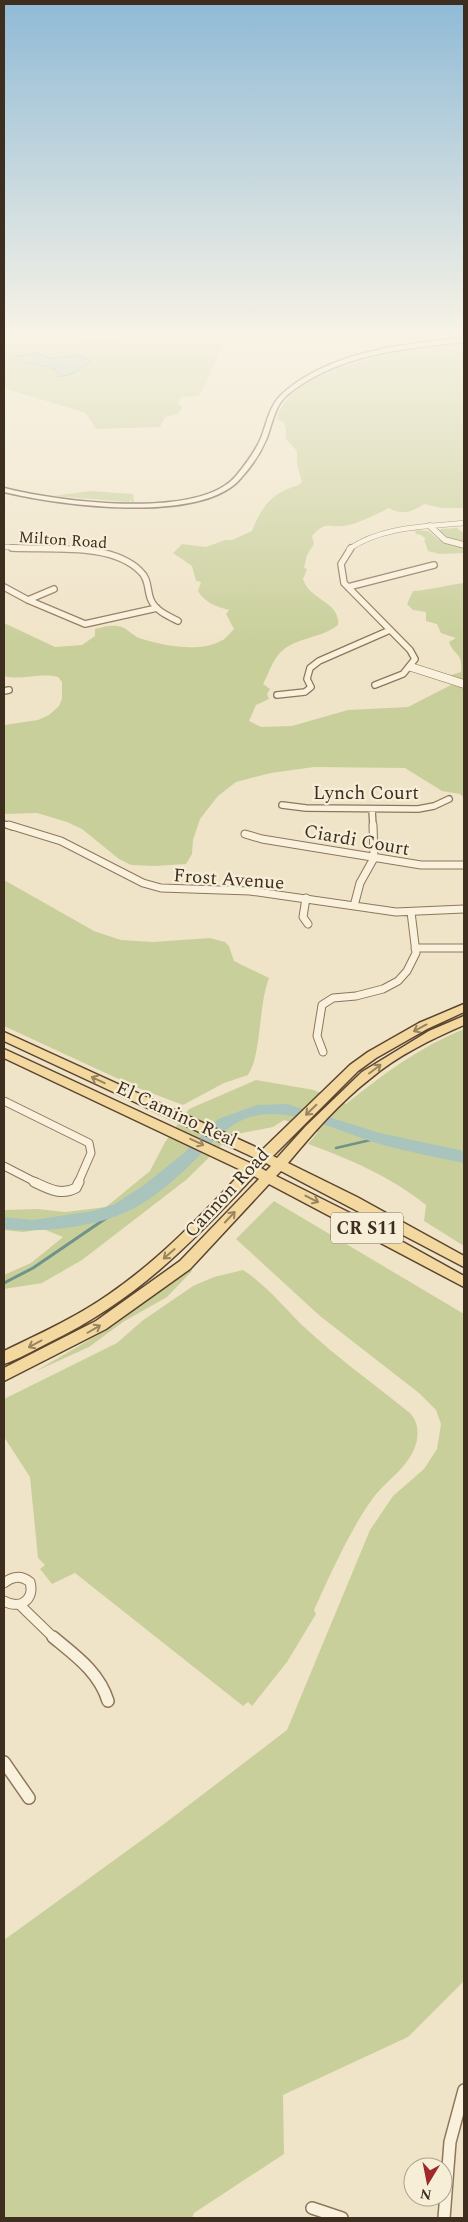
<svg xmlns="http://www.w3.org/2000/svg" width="468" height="2222" viewBox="0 0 468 2222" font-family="Spectral,serif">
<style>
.green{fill:#c9cf9b}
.water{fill:#a9c4bc;stroke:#6f938a}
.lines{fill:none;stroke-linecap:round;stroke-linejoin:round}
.stream-far1{stroke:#6f938a;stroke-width:2.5}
.stream{stroke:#6f938a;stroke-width:3}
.river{fill:#a9c4bc;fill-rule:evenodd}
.minor-far4-casing{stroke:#8d765c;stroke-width:5.5}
.minor-far3-casing{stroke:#8d765c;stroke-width:8}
.minor-far2-casing{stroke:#8d765c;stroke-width:9}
.minor-far1-casing{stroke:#8d765c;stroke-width:11}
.minor-casing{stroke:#8d765c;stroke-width:14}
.tertiary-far1-casing{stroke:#8d765c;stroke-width:7}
.tertiary-casing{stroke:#8d765c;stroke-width:9}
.secondary-casing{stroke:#6f573f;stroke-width:3}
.primary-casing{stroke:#5b4430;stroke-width:3}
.minor-far4{stroke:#faf1dc;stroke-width:4.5}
.minor-far3{stroke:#faf1dc;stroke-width:5.5}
.minor-far2{stroke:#faf1dc;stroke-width:7}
.minor-far1{stroke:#faf1dc;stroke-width:9}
.minor{stroke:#faf1dc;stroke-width:11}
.tertiary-far1{stroke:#faf1dc;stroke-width:5.5}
.tertiary{stroke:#faf1dc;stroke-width:8}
.secondary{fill:#faf1dc;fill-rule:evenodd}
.primary{fill:#f3d9a0;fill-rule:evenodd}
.oneway{stroke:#988460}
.labels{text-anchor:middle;stroke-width:4.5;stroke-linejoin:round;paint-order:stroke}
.far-street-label{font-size:16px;fill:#3d2e20;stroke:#f7eed8}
.shield{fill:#f7eed8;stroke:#756857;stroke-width:1}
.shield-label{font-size:18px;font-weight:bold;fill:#3d2e20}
.street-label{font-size:19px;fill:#3d2e20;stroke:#f7eed8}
</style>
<rect width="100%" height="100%" fill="#f0e4c8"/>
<!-- green -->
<path class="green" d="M26,331H46L101,342L137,331H230L201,392L198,396L181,397L178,404L183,406L178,414L165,417L160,427L96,429L86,413L7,389L4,385V336Z
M293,331H464V335H434L388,342L366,339L332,342L303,341L297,338Z
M464,344V508H442L424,504C412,512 402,516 389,508C375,515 360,523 344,526C328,528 326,520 312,536L314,544L307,555L304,568L307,569L303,579C309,600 341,602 338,625C322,638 299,637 283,650C273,658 269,673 263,684L270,689L267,694L269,699L256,705L249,721L261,727L292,726L348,710L408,707L451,685L464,688V798L460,794L442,791L405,768L314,767L271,773L236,782L218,796L200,819L193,840L192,854L186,864L155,866L131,865L119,859L82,829L67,822L37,813L4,814V725L38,720L49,715L59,706L62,699V682L58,677C39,672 22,681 4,676V623L55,647L82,645L95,636V629C103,627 113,624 122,627C129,630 134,637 142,639C166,646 199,653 223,640C227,637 231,632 234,629L226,614L229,610C217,607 205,603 198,591L201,582L196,581L192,566L173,553L182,544L206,547L225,540H232L252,531C262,505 273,492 299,485L302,482L297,464V451L286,439V430L284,422L277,419C291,363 416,348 464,344Z
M90,491L133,494L134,502H131V499L129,502L53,496Z
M457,528L464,533V542L445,537L438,531L441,529Z
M415,530L428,531L439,540L464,547V553L439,554L428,551L424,540L426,539L421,535L416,534Z
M464,583V680L451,675L461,672C463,652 454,656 449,642L456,638L441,633L437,624L426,621V612L413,610L407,604L413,591C431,590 446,585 464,583Z
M4,880L94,931L121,940L153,942L210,938L225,942L229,946L234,961L269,978C258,1007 262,1053 248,1075L224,1083L183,1105L138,1088L4,1026Z
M464,1029V1246L424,1221L426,1205C391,1177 350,1159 308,1144L318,1132L284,1120L273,1127L232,1135L186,1180L82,1260L42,1283L4,1289V1275L31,1263L63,1237L43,1229L23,1232L4,1230V1210L38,1209L65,1212L106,1207L150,1171L165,1142L189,1109L256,1080L314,1090L346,1104C383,1074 420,1047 464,1029Z
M274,1201L464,1314V1981L408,2037L283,2095L284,2154L194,2213L192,2218H4V1940L164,1824L287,1730L370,1530L393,1496L424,1469L437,1449L441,1424L436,1410L419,1393L320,1316L236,1239Z
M188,1269L192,1271L167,1297L123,1322L89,1347L34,1372L115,1325Z
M243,1270C266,1285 283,1306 302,1325C336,1357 374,1384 410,1413C418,1422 419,1432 416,1444C409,1467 387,1480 373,1498C351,1528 330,1575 314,1610L316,1614L287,1662L252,1706L248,1702L243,1706L75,1573L52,1584L40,1569L45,1565L38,1558L30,1477L4,1437V1399L117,1343L142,1321L193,1286L214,1277Z"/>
<!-- water -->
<path class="water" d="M36,353C40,354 44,357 48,358C60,359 82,352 91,362L72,374L57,377L58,373C49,361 23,368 15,357Z"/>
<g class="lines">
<!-- stream-far1 -->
<path class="stream-far1" d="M336,1148L379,1138"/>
<!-- stream -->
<path class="stream" d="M4,1283L33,1268L121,1208"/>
<!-- river -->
<path class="river" d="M287,1104L380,1133L464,1151V1163C435,1157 404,1151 376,1143C341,1132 295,1109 259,1115C230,1120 215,1141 195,1160C176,1179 151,1201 126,1212C91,1228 41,1233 4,1229V1217L33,1220L93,1211L115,1204L144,1185L184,1153L218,1119L257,1105Z"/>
<!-- minor-far4 casing -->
<g class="minor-far4-casing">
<path id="minor-far4" d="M4,547L58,549
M349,549C383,526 425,527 464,523"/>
</g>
<!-- minor-far3 casing -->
<g class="minor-far3-casing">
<path id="minor-far3" d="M12,548C50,550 113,542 141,572C149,579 147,591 151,600C156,611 168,616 178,621
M351,548L341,564L344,583L410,650L415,659L403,674L375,685
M4,587L28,600L85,624L157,608
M348,587L434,565
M28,600L54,589
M4,691L9,690
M277,695L305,692L311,687L307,679L310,668L319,661L390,630
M282,805L306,808L418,809L434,806L449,799
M372,809L373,827
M4,824L13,827"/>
</g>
<!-- minor-far2 casing -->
<g class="minor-far2-casing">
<path id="minor-far2" d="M9,825L61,841L143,883L161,888L250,891L396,912L464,909
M245,834L262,839L421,865H464
M306,898L303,917L308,924
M354,906L360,883L374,858L373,825
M415,948H464
M323,1052L317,1036L322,1005L333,998L356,996L383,989L398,981L407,971L416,953L411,912
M4,1101L89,1143L91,1153L78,1183
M4,1166L37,1183"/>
</g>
<!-- minor-far1 casing -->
<g class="minor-far1-casing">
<path id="minor-far1" d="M34,1182C49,1189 61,1196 76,1188L79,1182
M4,1583C13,1576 21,1575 30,1582C35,1600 20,1610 4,1601
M20,1605L55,1639"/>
</g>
<!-- minor casing -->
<g class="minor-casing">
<path id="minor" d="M53,1637C76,1656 99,1672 108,1701
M4,1762L29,1798
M312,2208L342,2218
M444,2218L450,2142L464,2090"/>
</g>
<!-- tertiary-far1 casing -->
<g class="tertiary-far1-casing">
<path id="tertiary-far1" d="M430,526L445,540L464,545"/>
</g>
<!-- tertiary casing -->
<g class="tertiary-casing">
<path id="tertiary" d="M411,667L464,684"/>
</g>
<!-- secondary casing -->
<g class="secondary-casing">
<path id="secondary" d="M464,338V342C404,348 334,355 286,396C274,407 272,426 266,440C260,454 251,467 241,478C202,525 57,505 4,492V488C55,501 198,521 236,476C245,465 255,452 261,438C267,423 269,406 282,394C330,351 403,344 464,338Z"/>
</g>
<!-- primary casing -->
<g class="primary-casing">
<path id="primary" d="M464,1004V1012L427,1029L376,1058L358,1071L273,1156L277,1158L306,1126L362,1072L429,1031L464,1016V1025C432,1039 398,1055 371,1078C340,1102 313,1133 288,1163L357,1197L464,1256V1267L281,1171L276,1176L356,1216L464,1276V1287L269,1184L190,1269L106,1329L4,1381V1368L96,1321L180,1261L259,1179L254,1176C189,1246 135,1301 48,1343C34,1350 19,1359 4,1364V1351C39,1334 75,1318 108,1295C159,1260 201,1216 243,1171L4,1058V1049L250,1163L255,1158L4,1041V1032L262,1150L350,1065L368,1052L419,1023ZM266,1163L271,1166L266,1171L261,1168Z"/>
</g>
<!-- minor-far4 -->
<use href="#minor-far4" class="minor-far4"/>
<!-- minor-far3 -->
<use href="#minor-far3" class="minor-far3"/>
<!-- minor-far2 -->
<use href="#minor-far2" class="minor-far2"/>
<!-- minor-far1 -->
<use href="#minor-far1" class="minor-far1"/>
<!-- minor -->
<use href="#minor" class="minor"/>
<!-- tertiary-far1 -->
<use href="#tertiary-far1" class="tertiary-far1"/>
<!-- tertiary -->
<use href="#tertiary" class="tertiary"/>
<!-- secondary -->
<use href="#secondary" class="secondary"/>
<!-- primary -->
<use href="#primary" class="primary"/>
</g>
<!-- one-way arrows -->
<defs><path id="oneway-shaft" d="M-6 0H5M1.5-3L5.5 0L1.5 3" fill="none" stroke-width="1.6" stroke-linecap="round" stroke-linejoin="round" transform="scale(1.25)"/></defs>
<g class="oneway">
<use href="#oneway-shaft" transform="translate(420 1028) rotate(152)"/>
<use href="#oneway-shaft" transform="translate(375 1069) rotate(-37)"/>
<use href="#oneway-shaft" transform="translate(98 1080) rotate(-155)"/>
<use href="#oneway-shaft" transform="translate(311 1110) rotate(136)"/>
<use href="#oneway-shaft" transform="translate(197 1142) rotate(25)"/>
<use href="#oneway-shaft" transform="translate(312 1199) rotate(27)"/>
<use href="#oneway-shaft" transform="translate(230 1217) rotate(-47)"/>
<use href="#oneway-shaft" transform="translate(169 1254) rotate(139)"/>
<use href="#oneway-shaft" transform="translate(94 1329) rotate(-30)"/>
<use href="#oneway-shaft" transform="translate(35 1344) rotate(152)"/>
</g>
<!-- sky -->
<linearGradient id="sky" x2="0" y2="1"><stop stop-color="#8fbad6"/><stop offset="0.52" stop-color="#f8f3e6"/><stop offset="1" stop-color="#f8f3e6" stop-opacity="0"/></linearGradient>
<rect width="468" height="642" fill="url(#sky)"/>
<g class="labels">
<!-- far-street labels -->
<g class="far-street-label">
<text transform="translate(63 539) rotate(4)" y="6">Milton Road</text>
</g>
<!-- shield labels -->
<rect class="shield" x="331" y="1212.5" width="72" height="31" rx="4"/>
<g class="shield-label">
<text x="367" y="1234">CR S11</text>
</g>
<!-- street labels -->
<g class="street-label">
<text x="366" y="799">Lynch Court</text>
<text transform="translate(357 839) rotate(10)" y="7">Ciardi Court</text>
<text transform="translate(229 878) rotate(4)" y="7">Frost Avenue</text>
<text transform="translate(177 1113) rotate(25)" y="7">El Camino Real</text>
<text transform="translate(226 1192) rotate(-47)" y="7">Cannon Road</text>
</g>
</g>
<!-- border -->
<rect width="468" height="2222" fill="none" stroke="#3d2e20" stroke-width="10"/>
<!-- north arrow -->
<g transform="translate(428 2182) rotate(190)"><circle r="24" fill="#f7eed8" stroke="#ada18e"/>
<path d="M0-4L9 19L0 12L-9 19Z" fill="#9e2a2b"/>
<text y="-8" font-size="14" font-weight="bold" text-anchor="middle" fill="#3d2e20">N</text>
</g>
</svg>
